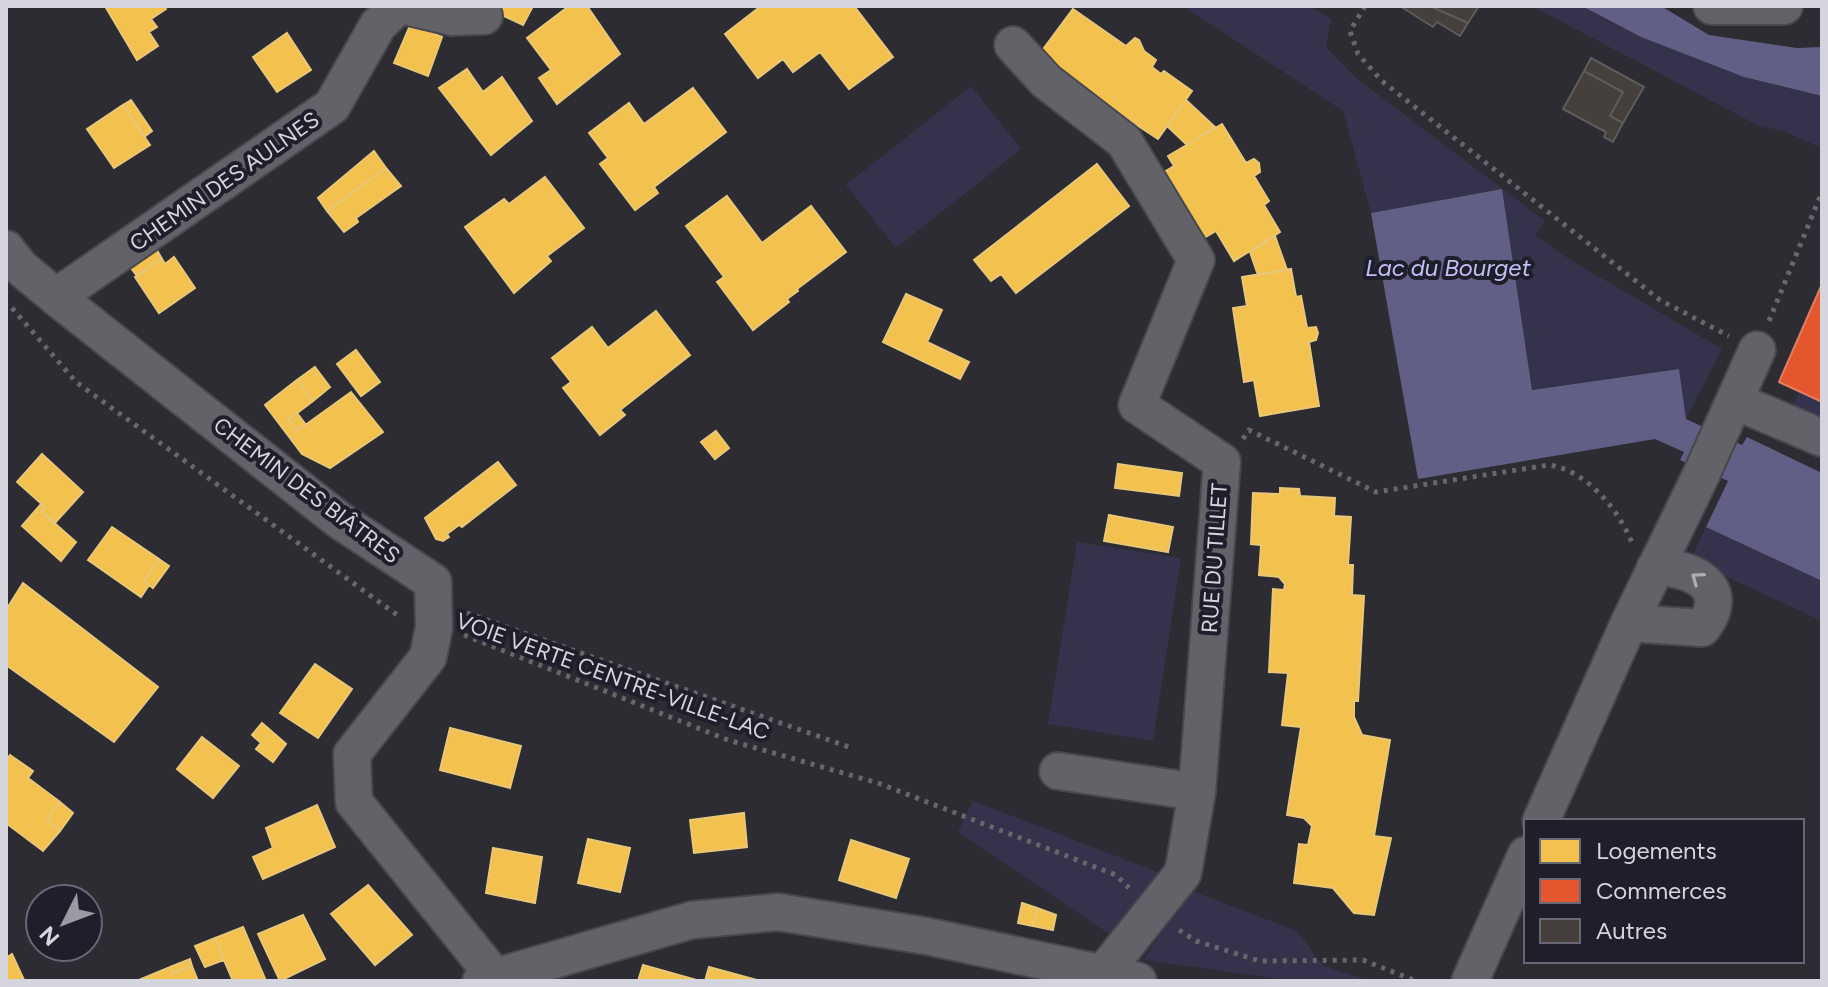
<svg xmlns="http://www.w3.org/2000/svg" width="1828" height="987" viewBox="0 0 1828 987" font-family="Figtree,sans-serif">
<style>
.green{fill:#35334c}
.water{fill:#615f85}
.homes{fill:#f2c14e;stroke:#e9c779;stroke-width:2}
.shops{fill:#e4572e;stroke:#e07d63;stroke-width:2}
.building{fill:#45403c;stroke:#5e5c5c;stroke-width:2}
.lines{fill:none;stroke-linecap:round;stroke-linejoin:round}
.minor-casing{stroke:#48474e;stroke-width:40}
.path{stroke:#66666b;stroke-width:5;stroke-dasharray:4 6;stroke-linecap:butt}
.minor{stroke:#626268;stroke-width:36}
.oneway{stroke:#adadb5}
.labels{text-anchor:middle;stroke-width:8;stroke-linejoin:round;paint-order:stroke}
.street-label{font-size:22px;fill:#d5d5de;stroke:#1f1f2c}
.water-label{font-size:24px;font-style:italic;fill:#c3c0f7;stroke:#1f1f2c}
</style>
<rect width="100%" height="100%" fill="#2c2c32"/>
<!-- green -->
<path class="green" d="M1183,6H1309L1331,19L1326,47L1356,78L1545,221L1535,235L1569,259L1722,349L1686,419L1679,369L1532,390L1502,189L1371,213L1343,111Z
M1532,6H1582L1641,37L1744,77L1822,96V148L1781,130L1761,127Z
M971,86L1021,149L896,248L846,185Z
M1799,392L1822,403V431L1788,416Z
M1706,527L1822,581V621L1690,560Z
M1077,542L1181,558L1153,741L1048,724Z
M973,801L1160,873L1111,935L958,832Z
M1190,890L1297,931L1323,966L1371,981H1295L1143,960Z"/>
<!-- water -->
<path class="water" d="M1582,6H1661L1709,35L1797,48L1822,47V96L1744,77L1641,37Z
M1502,189L1532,390L1679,369L1686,419L1742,445L1747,437L1822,473V581L1706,527L1728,481L1680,460L1684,452L1655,439L1418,479L1371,213Z"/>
<!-- homes -->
<path class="homes" d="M105,6H164L166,9L151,19L157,27L149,32L158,46L137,60Z
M483,6H533L523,25Z
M569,6H587L620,54L557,104L539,78L551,70L527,38Z
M761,6H854L893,57L849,89L820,52L793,72L783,59L758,78L725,34Z
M1073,9L1126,46L1135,38L1139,40L1144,51L1156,60L1152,67L1161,74L1164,71L1192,91L1158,139L1129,120L1122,131L1038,56Z
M411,23L442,37L428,76L394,63Z
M287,33L311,70L277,92L253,57Z
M467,69L483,92L502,77L532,121L491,155L439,88Z
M693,88L726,132L654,187L658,193L635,210L600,164L608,158L589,133L629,103L644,124Z
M131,100L152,131L144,137L123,105Z
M1186,100L1215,127L1187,145L1167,126Z
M123,105L150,145L114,168L87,129Z
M1222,124L1246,163L1254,159L1259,163L1260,172L1254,176L1269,201L1264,205L1280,232L1234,261L1216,231L1204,238L1164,172L1174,166L1168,156Z
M374,151L386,168L327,211L318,198Z
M1097,164L1129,206L1016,293L1001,274L991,281L974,260Z
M386,168L401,186L356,218L358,222L344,232L327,211Z
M545,177L584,228L547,256L551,261L514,293L465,227L504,199L509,204Z
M727,196L762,243L811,206L846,252L797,289L798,291L787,299L789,302L753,330L717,282L724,277L686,226Z
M1275,236L1287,270L1258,275L1250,252Z
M154,245L162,259L137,276L127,263Z
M174,257L195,288L159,313L135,277L162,259L165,264Z
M1291,269L1296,297L1301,296L1307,328L1316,327L1318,333L1316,340L1309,342L1319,406L1260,416L1254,380L1244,382L1233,308L1247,306L1242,277Z
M906,294L942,310L927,342L969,362L960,379L883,342Z
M656,311L690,355L620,410L625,415L600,435L563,388L571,382L552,358L592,327L608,348Z
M356,350L380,382L361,396L337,364Z
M315,367L330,387L313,401L297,380Z
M297,380L313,401L288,420L297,431L351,392L383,432L330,468L302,454L265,405Z
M297,413L306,425L297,431L288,420Z
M716,431L729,448L715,459L701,442Z
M42,454L83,492L54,524L41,511L45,507L17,482Z
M498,462L516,485L462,527L459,525L447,534L449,537L443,541L436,539L425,518Z
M1118,464L1182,473L1179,496L1115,488Z
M1280,488L1299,489L1300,496L1335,498L1334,516L1351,517L1348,565H1353L1352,595L1364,596L1358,701H1354V717L1362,735L1390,740L1374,836L1391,838L1374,915L1354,913L1333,888L1294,883L1299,844L1308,845L1312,826L1304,818L1287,815L1301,727L1282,725L1288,673L1269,672L1273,589L1284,590L1285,584L1279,577L1259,575L1261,545L1251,544L1253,493L1280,494Z
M41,504L45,507L41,511L76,542L61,561L22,526Z
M1109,515L1173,527L1168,552L1104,541Z
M112,527L159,559L144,581L149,585L141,597L88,560Z
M159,559L169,566L153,588L144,581Z
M23,583L158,687L114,742L6,665V610Z
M315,664L352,689L318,738L280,713Z
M262,723L286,744L273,762L256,749L261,743L252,735Z
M450,728L521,746L510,788L440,770Z
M202,737L239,766L213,798L177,769Z
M10,755L33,771L28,778L60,802L47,820L60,831L43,851L6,823V761Z
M60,802L73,813L60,831L47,820Z
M317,805L335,847L263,879L253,857L273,848L266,828Z
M744,813L747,847L694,853L690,820Z
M588,839L630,848L620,892L578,883Z
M851,840L909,859L896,898L839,880Z
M493,848L542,857L535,903L486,893Z
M368,885L412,935L375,965L331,914Z
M1022,903L1037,908L1033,926L1018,923Z
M1037,908L1056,915L1053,930L1033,926Z
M303,915L325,959L280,981L258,934Z
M243,927L266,981H233L224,960L215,938Z
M215,938L224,960L205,967L195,946Z
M12,954L24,980L23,981H6V958Z
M190,959L192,966L173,973L170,967Z
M643,965L700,981H638Z
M192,966L198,981L139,980L170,967L173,973Z
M709,967L757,980V981H705Z"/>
<!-- shops -->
<path class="shops" d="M1822,284V402L1779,382Z"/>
<!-- building -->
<path class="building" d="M1400,6H1430L1468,23L1460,36L1437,22L1433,27Z
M1430,6H1479L1468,23Z
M1591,58L1644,87L1623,123L1610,116L1623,92L1584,71Z
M1584,71L1623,92L1610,116L1623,123L1613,142L1604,137L1606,132L1563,109Z"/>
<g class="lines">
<!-- minor casing -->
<g class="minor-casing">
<path id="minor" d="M405,6L452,17L484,16
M1712,6H1784
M1013,45L1046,81L1124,141L1196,260L1137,405L1222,462L1197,792L1183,873L1097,981
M6,249L20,267L56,297L339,520L433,582L434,628L428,657L352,754L354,802L494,976
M56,297L332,106L378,25L398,6
M1735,401L1822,438
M1629,623L1702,628C1734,588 1692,566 1655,568
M1058,771L1197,792
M1541,821L1629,623L1702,473L1757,350
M481,981L692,920L778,912L926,936L1138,981
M1470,981L1526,855"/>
</g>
<!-- path -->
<path class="path" d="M1365,6L1350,31L1358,54L1382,81L1660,300L1729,336
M12,308L76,382L400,617
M1769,321L1822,192
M1243,439L1249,430L1376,492L1549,465C1586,470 1619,510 1632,543
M467,613L852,748
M464,635L728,740L878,783L1116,875L1129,888
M1179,930L1196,941L1260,961L1363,960L1416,981"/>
<!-- minor -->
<use href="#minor" class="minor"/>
</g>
<!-- one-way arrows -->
<defs><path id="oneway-chevron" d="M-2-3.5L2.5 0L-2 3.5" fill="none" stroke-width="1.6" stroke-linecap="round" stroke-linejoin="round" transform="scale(2)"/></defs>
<use class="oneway" href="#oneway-chevron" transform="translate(1697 578) rotate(-144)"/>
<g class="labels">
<!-- street labels -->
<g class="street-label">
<text transform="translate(224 181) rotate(-35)" y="8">CHEMIN DES AULNES</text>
<text transform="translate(307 490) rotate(37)" y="8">CHEMIN DES BIÂTRES</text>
<text transform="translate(1214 558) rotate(-86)" y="8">RUE DU TILLET</text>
<text transform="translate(613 676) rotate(20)" y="8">VOIE VERTE CENTRE-VILLE-LAC</text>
</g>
<!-- water labels -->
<g class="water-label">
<text x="1448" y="276">Lac du Bourget</text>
</g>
</g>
<!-- border -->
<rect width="1828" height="987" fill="none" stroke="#d5d5de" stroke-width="16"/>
<!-- legend -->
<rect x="1524" y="819" width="280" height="144" fill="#1f1f2c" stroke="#686873" stroke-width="2"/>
<rect x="1540" y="839" width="40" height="24" fill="#f2c14e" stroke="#686873" stroke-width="2"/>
<text x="1596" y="859" font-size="24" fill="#d5d5de">Logements</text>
<rect x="1540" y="879" width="40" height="24" fill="#e4572e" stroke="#686873" stroke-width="2"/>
<text x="1596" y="899" font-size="24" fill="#d5d5de">Commerces</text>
<rect x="1540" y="919" width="40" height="24" fill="#45403c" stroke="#686873" stroke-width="2"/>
<text x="1596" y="939" font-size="24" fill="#d5d5de">Autres</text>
<!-- north arrow -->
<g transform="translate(64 923) rotate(228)"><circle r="38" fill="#1f1f2c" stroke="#686873" stroke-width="2"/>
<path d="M0-6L14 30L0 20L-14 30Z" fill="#9a9aa2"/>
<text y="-12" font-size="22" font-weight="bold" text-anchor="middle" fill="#d5d5de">N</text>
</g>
</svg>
